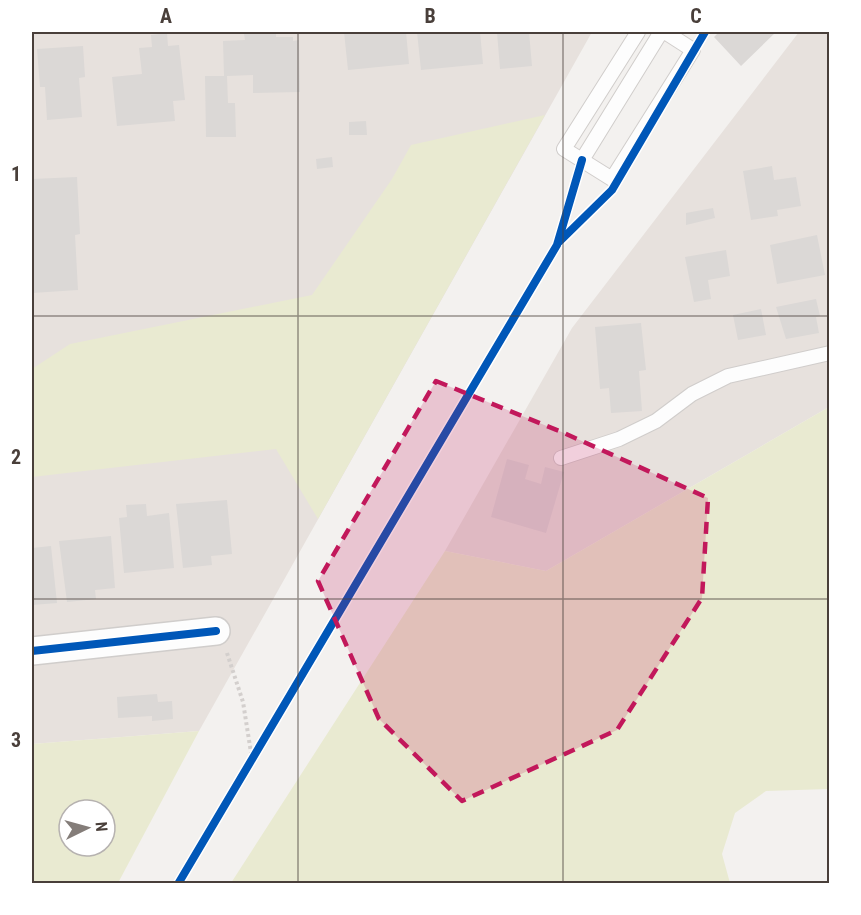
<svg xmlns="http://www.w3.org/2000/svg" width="861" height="915" viewBox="0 0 861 915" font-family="'Roboto Condensed',sans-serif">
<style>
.residential{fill:#e7e1dd}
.green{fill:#e9ead1;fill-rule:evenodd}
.building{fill:#dbd8d6}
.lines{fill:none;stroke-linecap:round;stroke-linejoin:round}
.lane-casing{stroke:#d0cdcb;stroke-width:16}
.street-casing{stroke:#d0cdcb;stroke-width:30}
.path{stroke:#d3cfcd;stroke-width:4;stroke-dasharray:3 3;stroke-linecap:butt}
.lane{stroke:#fdfdfd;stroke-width:14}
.street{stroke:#fdfdfd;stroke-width:27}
.cycleway-casing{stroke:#fff;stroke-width:11}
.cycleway{stroke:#0057b8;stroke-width:8}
.marked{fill:#c2185b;fill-opacity:0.2;stroke:#c2185b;stroke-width:4.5;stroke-dasharray:12 8;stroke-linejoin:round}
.grid{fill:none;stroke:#493f3a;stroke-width:1.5;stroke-opacity:0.55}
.neatline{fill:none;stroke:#493f3a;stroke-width:2}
.grid-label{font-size:20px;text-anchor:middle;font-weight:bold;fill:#493f3a}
</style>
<rect width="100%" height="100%" fill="#f3f1ef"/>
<!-- residential -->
<path class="residential" d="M32,32H592L199,731L32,744Z
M799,32H829V407L546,571L445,551L572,328Z"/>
<!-- green -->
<path class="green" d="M545,115L318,519L276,449L32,477V369L70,344L312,295L392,179L411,145Z
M829,407V789L766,791L735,813L722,854L730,883H231L445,551L546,571Z
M199,731L118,883H32V744ZM69,810H105V846H69Z"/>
<!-- building -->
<path class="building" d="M344,32H406L409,64L348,70Z
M417,32H480L483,64L421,70Z
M497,32H529L532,66L500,69Z
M719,32H776L741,66L714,37Z
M167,33L168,46L179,45L185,100L173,101L175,121L117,126L112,77L142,74L139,48L152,47L151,35Z
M244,34H276V37H293V41L299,40L300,92L253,93V75L227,76L228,103H235L236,137H206L205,76H224L223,41L245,40Z
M83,46L85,77L79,78L82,117L47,120L45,87H40L37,49Z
M366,121L367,135H349V122Z
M332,157L333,167L317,169L316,159Z
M772,166L774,180L796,177L801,206L777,210L778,216L751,220L743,171Z
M77,177L80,234L75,235L78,290L32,293V179Z
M713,208L715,218L686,225V213Z
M817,235L825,275L777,284L770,245Z
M726,250L730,276L708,280L711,299L694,302L685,257Z
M816,299L820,316L816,317L819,333L786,339L776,307Z
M761,309L766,335L738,340L733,315Z
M641,323L646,370L639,371L642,411L611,413L609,388L600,389L595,327Z
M507,459L529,465L525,479L541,484L545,467L564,472L546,533L491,517Z
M227,500L232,554L211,556L212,565L183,568L176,504Z
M146,504L147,516L169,513L174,568L124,573L119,518L127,517L126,505Z
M111,536L115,588L95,590L96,599L67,602L59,541Z
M51,546L57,603L32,605V548Z
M157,694L158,702L172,701L173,719L152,721V716L118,718L117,697Z"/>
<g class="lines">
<!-- lane casing -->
<g class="lane-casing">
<path id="lane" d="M638,32L564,149L612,179L693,50L665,32
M582,160L661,32
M561,458L619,439L656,421L692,394L728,376L830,353"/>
</g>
<!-- street casing -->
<g class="street-casing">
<path id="street" d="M32,651L216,631"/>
</g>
<!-- path -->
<path class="path" d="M227,653L243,702L252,759"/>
<!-- lane -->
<use href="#lane" class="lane"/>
<!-- street -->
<use href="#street" class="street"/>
<!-- cycleway casing -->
<g class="cycleway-casing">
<path id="cycleway" d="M559,242L612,190L705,32
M32,651L216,631
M178,884L557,245L582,160"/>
</g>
<!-- cycleway -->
<use href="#cycleway" class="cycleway"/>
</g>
<!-- marked area -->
<path class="marked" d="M436,381L564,433L708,498L702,598L617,730L462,801L379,719L318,581Z"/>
<!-- grid -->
<path class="grid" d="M298,32V884M563,32V884M32,316H830M32,599H830"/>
<!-- border -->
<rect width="861" height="915" fill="none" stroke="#ffffff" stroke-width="66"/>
<!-- north arrow -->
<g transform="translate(87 828) rotate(85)"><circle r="28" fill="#ffffff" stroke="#b6b2b0" stroke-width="1.5"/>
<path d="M0-4.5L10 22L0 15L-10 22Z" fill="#847d79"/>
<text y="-9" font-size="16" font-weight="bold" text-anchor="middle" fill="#493f3a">N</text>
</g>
<rect x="33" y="33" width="795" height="849" class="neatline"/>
<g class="grid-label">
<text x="166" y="23">A</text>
<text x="430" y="23">B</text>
<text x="696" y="23">C</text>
<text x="16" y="181">1</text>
<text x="16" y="464">2</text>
<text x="16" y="747">3</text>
</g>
</svg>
